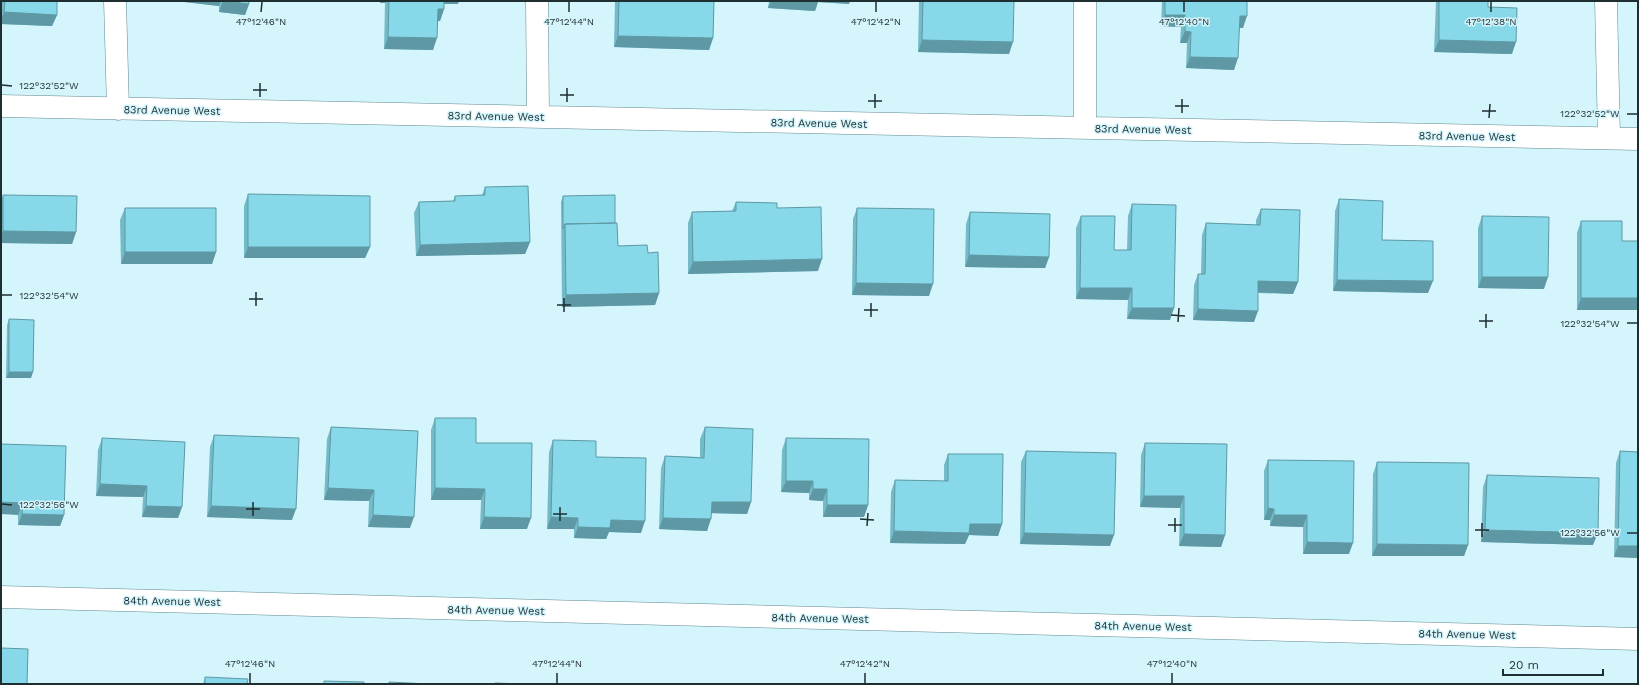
<svg xmlns="http://www.w3.org/2000/svg" width="1639" height="685" viewBox="0 0 1639 685" font-family="'Work Sans',sans-serif">
<style>
.lines{fill:none;stroke-linecap:round;stroke-linejoin:round}
.minor-casing{stroke:#628890;stroke-width:23}
.minor{stroke:#fff;stroke-width:22}
.wall{fill:#74bbc9}
.shaded-wall{fill:#5e98a4}
.building{fill:#87d9ea;stroke:#5e98a4}
.ticks{fill:none;stroke:#1e2e31;stroke-width:1.5}
.labels{text-anchor:middle;stroke-width:3;stroke-linejoin:round;paint-order:stroke}
.street-label{font-size:11px;fill:#1e2e31;stroke:#d4f5fc}
.ticks-label{font-size:10px;text-anchor:middle;fill:#1e2e31;stroke:#d4f5fc;stroke-width:3;stroke-linejoin:round;paint-order:stroke}
</style>
<rect width="100%" height="100%" fill="#d4f5fc"/>
<g class="lines">
<!-- minor casing -->
<g class="minor-casing">
<path id="minor" d="M115,1L118,109
M537,1L538,117
M1085,1V128
M1606,1L1609,138
M1,106L1638,139
M1,597L1638,639"/>
</g>
<!-- minor -->
<use href="#minor" class="minor"/>
</g>
<!-- wall -->
<path class="wall" d="M1,1H57V15L52,26L1,24Z
M176,1H249V4L245,15L219,12V6Z
M380,1H459L458,4H444V9L440,21H438L433,50L384,49L385,3H380Z
M615,1H714L713,38L709,50L614,47Z
M769,1H850L849,4L818,2L815,11L768,8Z
M919,1H1014L1009,54L918,52Z
M1162,1H1247L1243,28H1239L1234,70L1186,68L1187,43H1180L1181,27L1161,26Z
M1436,1H1488V7L1512,54L1434,52Z
M485,187L530,242L525,254L416,256L414,213L419,202L453,201L455,196L482,195Z
M248,194L370,247L365,258H244V206Z
M3,195L76,232L72,244L1,243V201Z
M563,196L615,223L618,246L648,253L659,293L655,305L562,307L561,202Z
M1339,199L1382,240L1428,293L1333,291L1335,211Z
M736,202L777,208L818,271L688,274V223L692,212L732,211Z
M1132,204L1170,320L1127,319L1128,300L1076,299V228L1081,216L1114,250H1127L1128,216Z
M125,208L216,252L212,264H121L120,220Z
M857,208L929,296L852,295L853,219Z
M1261,209L1298,282L1293,294L1258,293L1254,322L1193,320L1194,285L1198,274H1201L1202,235L1206,223L1256,225V220Z
M970,212L1049,257L1045,268L965,267L966,224Z
M1482,216L1544,289L1478,288V228Z
M1581,221L1622,241H1638V310H1577V233Z
M9,319L31,378H6L7,325Z
M435,418L476,443L527,529H480L481,500H431V430Z
M331,427L410,528L368,527L369,501L324,500L327,439Z
M705,427L751,502L747,514L711,513L707,531L659,529L661,468L665,456L700,457V439Z
M214,435L292,520L207,517L210,447Z
M102,438L182,507L178,518L142,517L143,497L96,496L98,450Z
M786,438L868,505L864,517H823V501L809,500V493L781,492L782,450Z
M553,440L596,457L641,533L609,532L606,539L574,538V529H547L549,452Z
M1145,443L1225,535L1221,547L1179,546L1180,508L1140,507L1141,455Z
M1,444L64,515L60,526L18,525V515Z
M1026,451L1110,546L1020,544L1021,462Z
M1620,451L1638,452V558L1614,557L1616,463Z
M948,454L1002,524L998,536L969,535L965,544L890,543L891,492L895,480L944,481V465Z
M1268,460L1349,554H1303V527L1270,526V520H1264V471Z
M1377,462L1468,545L1464,556H1372L1373,474Z
M1487,475L1593,545L1481,542L1483,487Z
M205,677L247,684H203Z"/>
<!-- shaded-wall -->
<path class="shaded-wall" d="M176,1H221L219,6Z
M223,1L249,4L245,15L219,12Z
M381,1H386L385,3H380Z
M442,1H459L458,4H441Z
M771,1H850L849,4L818,2L815,11L768,8Z
M438,9H444L440,21H434Z
M4,12L57,15L52,26L1,24V20Z
M1165,15H1185L1181,27L1161,26Z
M1240,16H1247L1243,28L1236,27Z
M1185,31L1191,32L1187,43H1180Z
M618,36L713,38L709,50L614,47Z
M388,37L437,38L433,50L384,49Z
M922,40L1013,42L1009,54L918,52Z
M1439,40L1516,42L1512,54L1434,52Z
M1190,57L1238,58L1234,70L1186,68Z
M3,231L76,232L72,244L1,243V236Z
M530,242L525,254L416,256L420,245Z
M248,247H370L365,258H244Z
M125,252H216L212,264H121Z
M969,255L1049,257L1045,268L965,267Z
M822,259L818,271L688,274L693,262Z
M1482,277H1548L1544,289L1478,288Z
M1337,280L1433,281L1428,293L1333,291Z
M1258,281L1298,282L1293,294L1254,292Z
M856,283L933,284L929,296L852,295Z
M1080,288H1132L1128,300L1076,299Z
M659,293L655,305L562,307L566,295Z
M1581,298H1638V310H1577Z
M1132,308H1174L1170,320L1127,319Z
M1198,309L1258,311L1254,322L1193,320Z
M9,372H33L31,378H6Z
M786,481H813L809,493L781,492Z
M100,484L147,486L143,497L96,496Z
M328,488L374,490L369,501L324,500Z
M435,488L485,489L481,500H431Z
M813,489H827L823,501L809,500Z
M1144,496H1184L1180,508L1140,507Z
M1,502L23,503L18,515L1,514Z
M712,502H751L747,514L707,513Z
M827,505H868L864,517H823Z
M146,506L182,507L178,518L142,517Z
M211,506L296,509L292,520L207,517Z
M1268,508L1274,509L1270,520H1264Z
M22,514L64,515L60,526L18,525Z
M373,515L414,517L410,528L368,527Z
M1274,515H1307L1303,527L1270,526Z
M484,517L531,518L527,529H480Z
M551,517L578,518L574,529H547Z
M663,518L711,519L707,531L659,529Z
M611,520L645,521L641,533L609,532L606,539L574,538L578,527Z
M970,524H1002L998,536L969,535L965,544L890,543L894,531Z
M1485,530L1598,533L1593,545L1481,542Z
M1024,533L1114,535L1110,546L1020,544Z
M1184,534L1225,535L1221,547L1179,546Z
M1307,542L1353,543L1349,554H1303Z
M1377,544L1468,545L1464,556H1372Z
M1618,546H1638V558L1614,557Z"/>
<!-- building -->
<path class="building" d="M5,1H57V15L4,12Z
M225,1H249V4Z
M389,1H444V9H438L437,38L388,37Z
M619,1H714L713,38L618,36Z
M923,1H1014L1013,42L922,40Z
M1165,1H1247V16H1240L1238,58L1190,57L1191,32L1185,31V15H1165Z
M1439,1H1488V7L1517,8L1516,42L1439,40Z
M528,186L530,242L420,245L419,202L455,201V196L485,195V187Z
M248,194L370,196V247H248Z
M3,195L77,196L76,232L3,231Z
M615,195V223L565,224L563,229V196Z
M1339,199L1383,201L1382,240L1433,241V281L1337,280Z
M736,202L777,203V208L821,207L822,259L693,262L692,212L736,211Z
M1132,204L1176,205L1174,308H1132V288H1080L1081,216H1115L1114,250H1131Z
M125,208H216V252H125Z
M857,208L934,209L933,284L856,283Z
M1261,209L1300,210L1298,282L1258,281V311L1198,309V274H1205L1206,223L1260,225Z
M970,212L1050,214L1049,257L969,255Z
M1482,216L1549,217L1548,277H1482Z
M1581,221H1622V241H1638V298H1581Z
M617,223L618,246L647,245L648,253L658,252L659,293L566,295L565,224Z
M9,319L34,320L33,372H9Z
M435,418H476V443H532L531,518L484,517L485,489L435,488Z
M331,427L418,431L414,517L373,515L374,490L328,488Z
M705,427L753,429L751,502H712L711,519L663,518L665,456L704,458Z
M214,435L299,438L296,509L211,506Z
M102,438L185,442L182,507L146,506L147,486L100,484Z
M786,438L869,439L868,505H827V489H813V481H786Z
M553,440L596,441V457L646,458L645,521L611,520L610,528L578,527V518L551,517Z
M1145,443L1227,444L1225,535L1184,534V496H1144Z
M1,444L66,446L64,515L22,514L23,503L1,502Z
M1026,451L1116,453L1114,535L1024,533Z
M1620,451L1638,452V546H1618Z
M948,454H1003L1002,524H970L969,533L894,531L895,480L948,481Z
M1268,460L1354,461L1353,543L1307,542V515H1274V509L1268,508Z
M1377,462L1469,463L1468,545L1377,544Z
M1487,475L1599,478L1598,533L1485,530Z
M1,648L28,649L27,684H1Z
M205,677L248,679L247,684H205Z
M324,681L364,682V684H324Z
M389,682L429,684H389Z
M495,683L524,684H495Z"/>
<!-- ticks -->
<path class="ticks" d="M261,12L262,2M569,12V2M876,12V2M1184,12V2M1491,12V2M2,85L12,86M253,90H267M560,95H574M260,97V83M868,101H882M567,102V88M1175,106H1189M875,108V94M1482,111H1496M1182,113V99M1627,114H1637M1489,118L1490,104M2,295H12M249,299H263M557,305H571M256,306V292M864,310H878M564,312V298M1171,315L1185,316M871,317V303M1479,321H1493M1178,322L1179,308M1627,323H1637M1486,328V314M2,504L12,505M246,509H260M553,514H567M253,516V502M860,519L874,520M560,521V507M1168,525H1182M867,526L868,513M1475,530H1489M1175,532V518M1627,533H1637M1482,537V523M250,683V673M557,683V673M865,683V673M1172,683V673"/>
<g class="labels">
<!-- street labels -->
<g class="street-label">
<text transform="translate(172 110) rotate(1)" y="4">83rd Avenue West</text>
<text transform="translate(496 116) rotate(1)" y="4">83rd Avenue West</text>
<text transform="translate(819 123) rotate(1)" y="4">83rd Avenue West</text>
<text transform="translate(1143 129) rotate(1)" y="4">83rd Avenue West</text>
<text transform="translate(1467 136) rotate(1)" y="4">83rd Avenue West</text>
<text transform="translate(172 601) rotate(1)" y="4">84th Avenue West</text>
<text transform="translate(496 610) rotate(1)" y="4">84th Avenue West</text>
<text transform="translate(820 618) rotate(1)" y="4">84th Avenue West</text>
<text transform="translate(1143 626) rotate(1)" y="4">84th Avenue West</text>
<text transform="translate(1467 634) rotate(1)" y="4">84th Avenue West</text>
</g>
</g>
<g class="ticks-label">
<text x="261" y="25">47°12'46"N</text>
<text x="569" y="25">47°12'44"N</text>
<text x="876" y="25">47°12'42"N</text>
<text x="1184" y="25">47°12'40"N</text>
<text x="1491" y="25">47°12'38"N</text>
<text x="49" y="89">122°32'52"W</text>
<text x="1590" y="117">122°32'52"W</text>
<text x="49" y="299">122°32'54"W</text>
<text x="1590" y="327">122°32'54"W</text>
<text x="49" y="508">122°32'56"W</text>
<text x="1590" y="536">122°32'56"W</text>
<text x="250" y="667">47°12'46"N</text>
<text x="557" y="667">47°12'44"N</text>
<text x="865" y="667">47°12'42"N</text>
<text x="1172" y="667">47°12'40"N</text>
</g>
<!-- border -->
<rect width="1639" height="685" fill="none" stroke="#1e2e31" stroke-width="4"/>
<!-- scale -->
<path d="M1503 669v6h100v-6" fill="none" stroke="#1e2e31" stroke-width="2"/>
<text x="1509" y="669" font-size="12" fill="#1e2e31" stroke="#d4f5fc" stroke-width="3" paint-order="stroke">20 m</text>
</svg>
